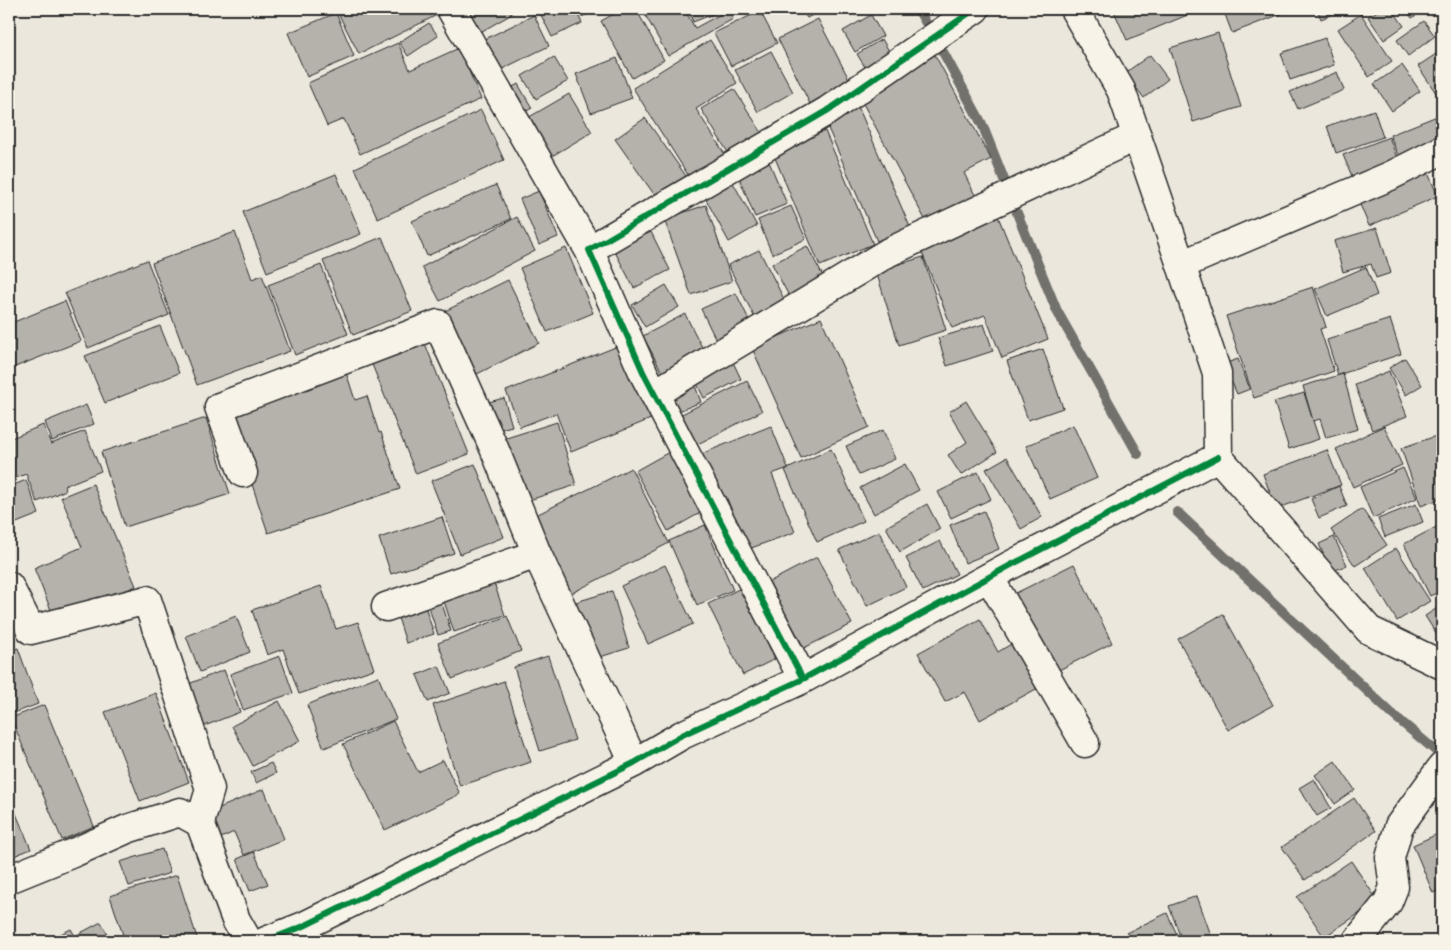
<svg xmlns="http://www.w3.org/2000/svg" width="1451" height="950" viewBox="0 0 1451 950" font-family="Itim,sans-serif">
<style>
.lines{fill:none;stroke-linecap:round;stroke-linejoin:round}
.stream{stroke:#72716c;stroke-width:10}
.building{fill:#b5b2ab;stroke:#2b2b2b}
.street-casing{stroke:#2b2b2b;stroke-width:31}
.secondary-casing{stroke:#2b2b2b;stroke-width:31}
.street{stroke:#f7f3e8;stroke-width:28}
.secondary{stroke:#f7f3e8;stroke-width:28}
.cycleway-casing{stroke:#f7f3e8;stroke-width:9}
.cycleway{stroke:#00873e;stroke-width:6}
</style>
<rect width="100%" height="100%" fill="#ebe7dd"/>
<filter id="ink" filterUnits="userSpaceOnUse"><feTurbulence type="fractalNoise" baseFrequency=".02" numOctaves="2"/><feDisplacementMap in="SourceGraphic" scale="10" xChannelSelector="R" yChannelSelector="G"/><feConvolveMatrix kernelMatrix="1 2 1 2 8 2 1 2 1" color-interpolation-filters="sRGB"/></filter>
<g filter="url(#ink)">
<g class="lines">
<!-- stream -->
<path class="stream" d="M918,9L926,23
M943,52L982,124L1005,182
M1017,213L1057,311L1138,454
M1177,512L1392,714L1436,751"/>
</g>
<!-- building -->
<path class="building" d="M347,9H437L439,14L359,54L338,13Z
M460,9H509L512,14L470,38Z
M538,9H575L582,23L552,37Z
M577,9H600L581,17Z
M623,9H636L664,60L632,78L601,21Z
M642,9H684L695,28L728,10L733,19L668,56Z
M688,9H726L693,22Z
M801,9H824L807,18Z
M1113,9H1196L1197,11L1127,40Z
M1223,9H1294L1232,33Z
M1317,9H1345L1321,19Z
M1380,9H1392L1404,26L1384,40L1368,17Z
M1405,9H1426L1412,18Z
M760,11L777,43L731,66L714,33Z
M336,13L354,56L307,77L288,33Z
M1361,14L1392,61L1369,77L1338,29Z
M534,15L549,46L500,70L485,39Z
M871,15L883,36L855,52L843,31Z
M818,19L851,83L810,104L778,39Z
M1424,21L1435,36L1408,56L1397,40Z
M429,23L438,36L408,56L399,42Z
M1218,33L1241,107L1193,122L1170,48Z
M1325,38L1334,65L1290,80L1281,53Z
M882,39L893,58L868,72L857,54Z
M710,40L737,83L696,109L726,156L690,178L633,88Z
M398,43L410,70L459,48L481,99L360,154L344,119L327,126L308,83Z
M1442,50V97L1440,99L1418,66Z
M771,51L793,92L758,112L735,70Z
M935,55L991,159L964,173L977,199L928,225L859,96Z
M1150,55L1168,79L1144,98L1125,73Z
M554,57L568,81L536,99L522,76Z
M617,58L632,98L591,113L576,74Z
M1402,65L1420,91L1392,111L1374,84Z
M1337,72L1344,90L1298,109L1290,92Z
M518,84L532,108L514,118L500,94Z
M734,89L762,133L729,154L701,109Z
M569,94L592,132L542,162L519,123Z
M857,104L910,227L877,241L824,119Z
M481,110L504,160L378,219L355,168Z
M1374,110L1383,137L1336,153L1327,126Z
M1442,114V147L1401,163L1390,135Z
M645,118L686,176L656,197L615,139Z
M825,131L873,244L820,266L773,153Z
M1389,137L1399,163L1354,181L1343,155Z
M767,157L787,204L755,217L736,170Z
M1425,166L1438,196L1369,226L1356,195Z
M336,174L361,234L267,272L243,212Z
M731,179L757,226L729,242L703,194Z
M496,185L511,219L427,256L412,221Z
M539,191L558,237L539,245L520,199Z
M706,205L732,281L691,295L664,219Z
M791,206L806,239L772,254L758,220Z
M995,209L1048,339L1002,358L985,315L952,328L919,245Z
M517,217L535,251L440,301L422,267Z
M1377,228L1391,273L1376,278L1371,264L1343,272L1334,241Z
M235,232L252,279L262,275L290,351L197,385L152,263Z
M651,232L670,270L634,288L614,250Z
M382,237L412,311L353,335L323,261Z
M807,246L824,278L789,296L772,264Z
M566,248L593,313L547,332L520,268Z
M759,250L787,305L756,320L728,265Z
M923,257L946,330L899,345L876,271Z
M147,260L169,315L88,348L65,293Z
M321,265L348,334L295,355L268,285Z
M1366,267L1377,295L1327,316L1315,289Z
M508,280L539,343L477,374L445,311Z
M666,285L679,307L645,327L632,305Z
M1313,287L1326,327L1320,329L1334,371L1254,398L1226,316Z
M736,293L753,328L718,344L701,309Z
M9,295L14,308L9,310Z
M65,301L81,341L10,369L9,365V324Z
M685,314L704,351L662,372L643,336Z
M821,318L869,427L801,458L752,348Z
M1390,319L1401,354L1338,375L1327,340Z
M984,324L993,351L947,366L938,338Z
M160,326L179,373L105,403L85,356Z
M422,336L469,454L416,474L369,357Z
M623,344L653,418L571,452L556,413L520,427L506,391Z
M1043,349L1063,408L1028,420L1007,361Z
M1405,358L1422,385L1406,395L1389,368Z
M1238,359L1250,389L1237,394L1224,364Z
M732,360L741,379L704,398L694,378Z
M345,369L355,400L367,396L379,433L381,432L400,489L268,533L227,408Z
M1389,371L1407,416L1372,430L1355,385Z
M1343,374L1358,429L1326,438L1320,419L1313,421L1303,386Z
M747,381L762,411L692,447L676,417Z
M694,383L701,402L669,415L661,396Z
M1304,393L1319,439L1289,449L1274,402Z
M504,398L512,426L493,431L485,403Z
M966,401L997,452L961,475L948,455L967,442L949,412Z
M86,405L94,424L52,441L45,422Z
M206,418L230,494L125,527L101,452Z
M557,422L576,485L520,503L500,440Z
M43,425L51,444L85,431L101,471L64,486L66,490L37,502L26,474L9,481V439Z
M1073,425L1097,478L1050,499L1026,446Z
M771,426L788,468L772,474L795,532L743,551L739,529L726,496L719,499L701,454Z
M1384,426L1402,465L1353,487L1336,449Z
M883,430L895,459L859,475L846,446Z
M1442,434V498L1421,506L1401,448Z
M831,449L864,521L817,542L785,470Z
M1327,450L1341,485L1276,509L1263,474Z
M669,452L702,512L668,531L635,471Z
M1007,457L1042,517L1021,529L986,469Z
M475,464L504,537L460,554L431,481Z
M905,464L919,490L874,514L860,488Z
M631,468L669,543L568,595L530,518Z
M1403,468L1417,498L1373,518L1360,487Z
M978,472L991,499L951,518L938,492Z
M26,480L39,514L9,526V487Z
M93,484L136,586L55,620L34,568L82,547L61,497Z
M1339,486L1347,506L1319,518L1311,499Z
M927,504L940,529L900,552L886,527Z
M1416,504L1423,522L1385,537L1378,519Z
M1362,509L1387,545L1355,566L1331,530Z
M984,511L999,549L965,563L950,525Z
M442,517L454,553L391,574L379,538Z
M1442,524V590L1430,596L1404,544Z
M705,525L733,590L697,605L669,541Z
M879,531L906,587L867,606L839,550Z
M1334,537L1347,565L1331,572L1319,544Z
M940,541L957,574L923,591L906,558Z
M1396,548L1430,601L1397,621L1365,568Z
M817,557L852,624L804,648L769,582Z
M1074,564L1112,643L1051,674L1012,595Z
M665,565L693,624L648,644L621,586Z
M492,577L505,615L454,632L442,595Z
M321,586L336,629L358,622L374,669L299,694L283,649L267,655L252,610Z
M741,588L775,659L743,675L708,604Z
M612,591L629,648L593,659L576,602Z
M439,595L451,631L438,635L426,599Z
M423,600L434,634L406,643L395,608Z
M1442,605V643L1425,616Z
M1223,614L1273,705L1228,730L1178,639Z
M236,616L250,652L200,672L186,636Z
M507,616L521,651L452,679L438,643Z
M980,619L998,652L1021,638L1047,683L980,720L965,692L945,702L918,653Z
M18,648L38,704L9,715V651Z
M280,656L293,693L243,710L230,674Z
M548,656L575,740L540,751L514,667Z
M439,666L450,693L428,702L417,675Z
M224,670L240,712L197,729L181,687Z
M378,676L396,719L324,748L307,705Z
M504,681L531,762L460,786L433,705Z
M156,693L189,782L140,801L105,712Z
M279,701L300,741L253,766L232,726Z
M44,705L94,826L62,840L11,718Z
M393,721L418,772L443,760L460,794L385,830L343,744Z
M1335,761L1355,790L1335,804L1315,775Z
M271,763L276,773L256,783L251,772Z
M1314,779L1331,808L1317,816L1299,788Z
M264,789L284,839L244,855L234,832L221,838L210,812Z
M9,797L31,849L9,858Z
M1354,798L1376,831L1305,880L1282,847Z
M1442,832V889L1433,893L1413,845Z
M162,849L170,873L129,886L120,862Z
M254,852L268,884L250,891L237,859Z
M1351,861L1378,901L1324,937L1297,897Z
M177,875L198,941H125L110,896Z
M1197,896L1213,941H1182L1169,906Z
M1167,913L1180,941H1130L1126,933Z
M101,922L111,941H46L71,929L75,936Z"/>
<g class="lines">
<!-- street casing -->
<g class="street-casing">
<path id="street" d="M451,9L589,250
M1181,265L1390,176L1442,150
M654,394L889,252L1137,136
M243,473L219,407L438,324L494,448L537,554L634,763
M989,577L1085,743
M9,586L31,630L147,600L210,789L200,823
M386,607L537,554
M803,679L644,374L589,250L827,111L975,9
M9,879L73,853L127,829L180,812L200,823L236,920L248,941
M266,941L304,926L634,763L682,735L803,679L1011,565L1218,457
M1357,941L1388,902L1394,887L1390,858L1399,826L1442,767"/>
</g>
<!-- secondary casing -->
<g class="secondary-casing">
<path id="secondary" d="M1074,9L1121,90L1181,265L1217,373L1218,457L1369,630L1442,665"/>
</g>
<!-- street -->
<use href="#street" class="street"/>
<!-- secondary -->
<use href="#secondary" class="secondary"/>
<!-- cycleway casing -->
<g class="cycleway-casing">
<path id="cycleway" d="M803,679L644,374L589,250L827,111L975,9
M266,941L304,926L634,763L682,735L803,679L1011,565L1218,457"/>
</g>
<!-- cycleway -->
<use href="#cycleway" class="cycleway"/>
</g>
</g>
<!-- margin -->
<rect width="1451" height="950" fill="none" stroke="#f7f3e8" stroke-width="30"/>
<rect x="15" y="15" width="1421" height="920" fill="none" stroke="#2b2b2b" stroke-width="2" filter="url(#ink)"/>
</svg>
